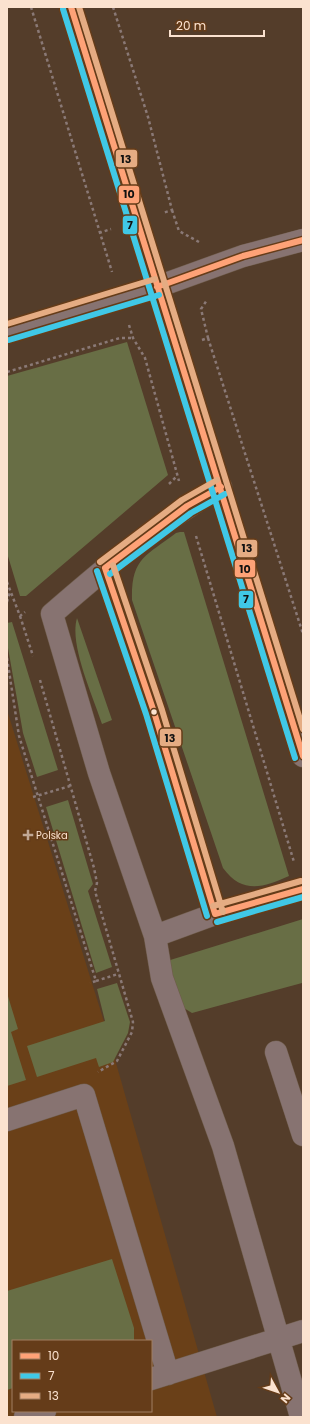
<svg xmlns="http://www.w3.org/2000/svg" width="310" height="1424" viewBox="0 0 310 1424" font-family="Poppins,sans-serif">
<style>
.built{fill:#6a4018;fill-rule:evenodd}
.green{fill:#686e45}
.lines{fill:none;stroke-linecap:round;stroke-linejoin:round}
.minor-casing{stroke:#6f5c4b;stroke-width:23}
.path{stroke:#8a7976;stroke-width:2.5;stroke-dasharray:3 3;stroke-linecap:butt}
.minor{stroke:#877371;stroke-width:22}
.bus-1-casing{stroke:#653c19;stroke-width:9}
.bus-2-casing{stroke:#653c19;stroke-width:9}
.bus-3-casing{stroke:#653c19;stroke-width:9}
.bus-1{stroke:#fea277;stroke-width:6}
.bus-2{stroke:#40c8e6;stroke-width:6}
.bus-3{stroke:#e5ac83;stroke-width:6}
.bus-dot{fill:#fbe2cf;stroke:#653c19;stroke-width:1.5}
.poi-dot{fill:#c1a895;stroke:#653c19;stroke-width:1.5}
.labels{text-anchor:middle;stroke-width:3;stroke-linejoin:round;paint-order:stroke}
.poi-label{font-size:10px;fill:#fbe2cf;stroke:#653c19;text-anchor:start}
.line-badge{stroke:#653c19;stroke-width:1.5}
.pale-badge-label{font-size:11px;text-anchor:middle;font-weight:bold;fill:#111}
</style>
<rect width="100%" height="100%" fill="#543d2a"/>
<!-- built -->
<path class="built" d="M7,710L106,1028L217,1417H7ZM13,1341H151V1411H13Z"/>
<!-- green -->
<path class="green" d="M127,342L168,475L26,596H20L7,553V376Z
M180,532H184L289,876C263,888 242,894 223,868L132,600C131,558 146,556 176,533Z
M77,618L112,720L102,724C93,696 69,645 77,618Z
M12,622L58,770L37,777L23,733L8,648L7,623Z
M68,800L93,884L88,891L112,967L96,973L46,807Z
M303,919V985L302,983L192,1013L179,1005L167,961Z
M117,983L130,1022L128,1033L113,1062L99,1067L96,1058L37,1077L27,1046L105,1021L97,989Z
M7,993L18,1029L11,1032L26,1080L7,1086Z
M112,1259L134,1328V1341H13V1388L7,1390V1291Z"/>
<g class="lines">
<!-- minor casing -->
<g class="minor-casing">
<path id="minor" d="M71,7L303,756
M7,332L157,287L243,256L303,240
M221,487C159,522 105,568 52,614L99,773L155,936L215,914L303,889
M105,568L154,712L215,914
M155,936L162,978L223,1146L301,1417
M276,1052L303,1135
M7,1120L84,1095L168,1374
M151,1379L303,1331
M25,1417L45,1411"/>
</g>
<!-- path -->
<path class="path" d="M31,7L112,272
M113,7L148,117L172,210L163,213
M172,210L179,231L199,242
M99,233L111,229
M129,325L133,338L145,358L179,481
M208,338L303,634
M202,340L208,338L201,309L207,300
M7,372L120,338H133
M169,484L177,476
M196,536L294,862
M7,582L20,616L25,612
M7,602L10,592
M20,616L33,656
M7,658L19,736L96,981L90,983
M40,680L94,868L97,883L95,891L133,1022L132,1032L117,1061L98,1072
M33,797L70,786
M96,981L118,974"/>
<!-- minor -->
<use href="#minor" class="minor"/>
<!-- bus-1 casing -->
<g class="bus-1-casing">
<path id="bus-1" d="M71,7L303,756
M157,287L243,256L303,240
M105,568L154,712L215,914
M105,568L187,506L221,487
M215,914L303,889"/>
</g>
<!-- bus-2 casing -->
<g class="bus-2-casing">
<path id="bus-2" d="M63,9L295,758
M9,340L159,295
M97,571L146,714L207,916
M110,574L191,513L225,494
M217,922L303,897"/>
</g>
<!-- bus-3 casing -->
<g class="bus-3-casing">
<path id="bus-3" d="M79,7L303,729
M7,324L155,279
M100,562L182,500L217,480
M113,565L162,710L223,912
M213,906L301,881"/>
</g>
<!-- bus-1 -->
<use href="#bus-1" class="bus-1"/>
<!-- bus-2 -->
<use href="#bus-2" class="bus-2"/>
<!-- bus-3 -->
<use href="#bus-3" class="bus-3"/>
</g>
<!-- markers -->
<circle class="bus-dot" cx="154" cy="712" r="3.5"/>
<path class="poi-dot" d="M26 829h4v4h4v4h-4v4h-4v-4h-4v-4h4z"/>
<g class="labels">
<!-- poi labels -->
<g class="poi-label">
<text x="36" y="839">Polska</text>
</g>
</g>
<g class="line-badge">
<rect x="115" y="149" width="23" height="19" rx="4" fill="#e5ac83"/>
<rect x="118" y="185" width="22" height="19" rx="4" fill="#fea277"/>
<rect x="122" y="215" width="16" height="20" rx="4" fill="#40c8e6"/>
<rect x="236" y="539" width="22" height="19" rx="4" fill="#e5ac83"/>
<rect x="234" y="559" width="22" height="19" rx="4" fill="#fea277"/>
<rect x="238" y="590" width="16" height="19" rx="4" fill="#40c8e6"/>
<rect x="159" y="728" width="23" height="19" rx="4" fill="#e5ac83"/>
</g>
<g class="pale-badge-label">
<text x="126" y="163">13</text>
<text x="129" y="198">10</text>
<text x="130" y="229">7</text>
<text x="247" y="552">13</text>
<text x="245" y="573">10</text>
<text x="246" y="603">7</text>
<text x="170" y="742">13</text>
</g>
<!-- border -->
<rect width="310" height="1424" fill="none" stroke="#fbe2cf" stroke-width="16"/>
<!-- legend -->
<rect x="12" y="1340" width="140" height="72" fill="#653c19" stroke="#a17e62"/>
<rect x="20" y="1353" width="20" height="6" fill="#fea277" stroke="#a17e62"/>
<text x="48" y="1360" font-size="12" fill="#fbe2cf">10</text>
<rect x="20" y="1373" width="20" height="6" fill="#40c8e6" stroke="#a17e62"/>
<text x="48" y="1380" font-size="12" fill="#fbe2cf">7</text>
<rect x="20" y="1393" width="20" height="6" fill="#e5ac83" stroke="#a17e62"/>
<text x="48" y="1400" font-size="12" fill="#fbe2cf">13</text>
<!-- north arrow -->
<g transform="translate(278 1392) rotate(130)" stroke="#653c19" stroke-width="3" paint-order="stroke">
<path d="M0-3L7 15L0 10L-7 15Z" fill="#fbe2cf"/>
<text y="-6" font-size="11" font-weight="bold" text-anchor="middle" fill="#fbe2cf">N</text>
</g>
<!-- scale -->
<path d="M170 30v6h94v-6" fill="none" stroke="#fbe2cf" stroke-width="2"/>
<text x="176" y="30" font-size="12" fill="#fbe2cf" stroke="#653c19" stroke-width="3" paint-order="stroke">20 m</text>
</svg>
